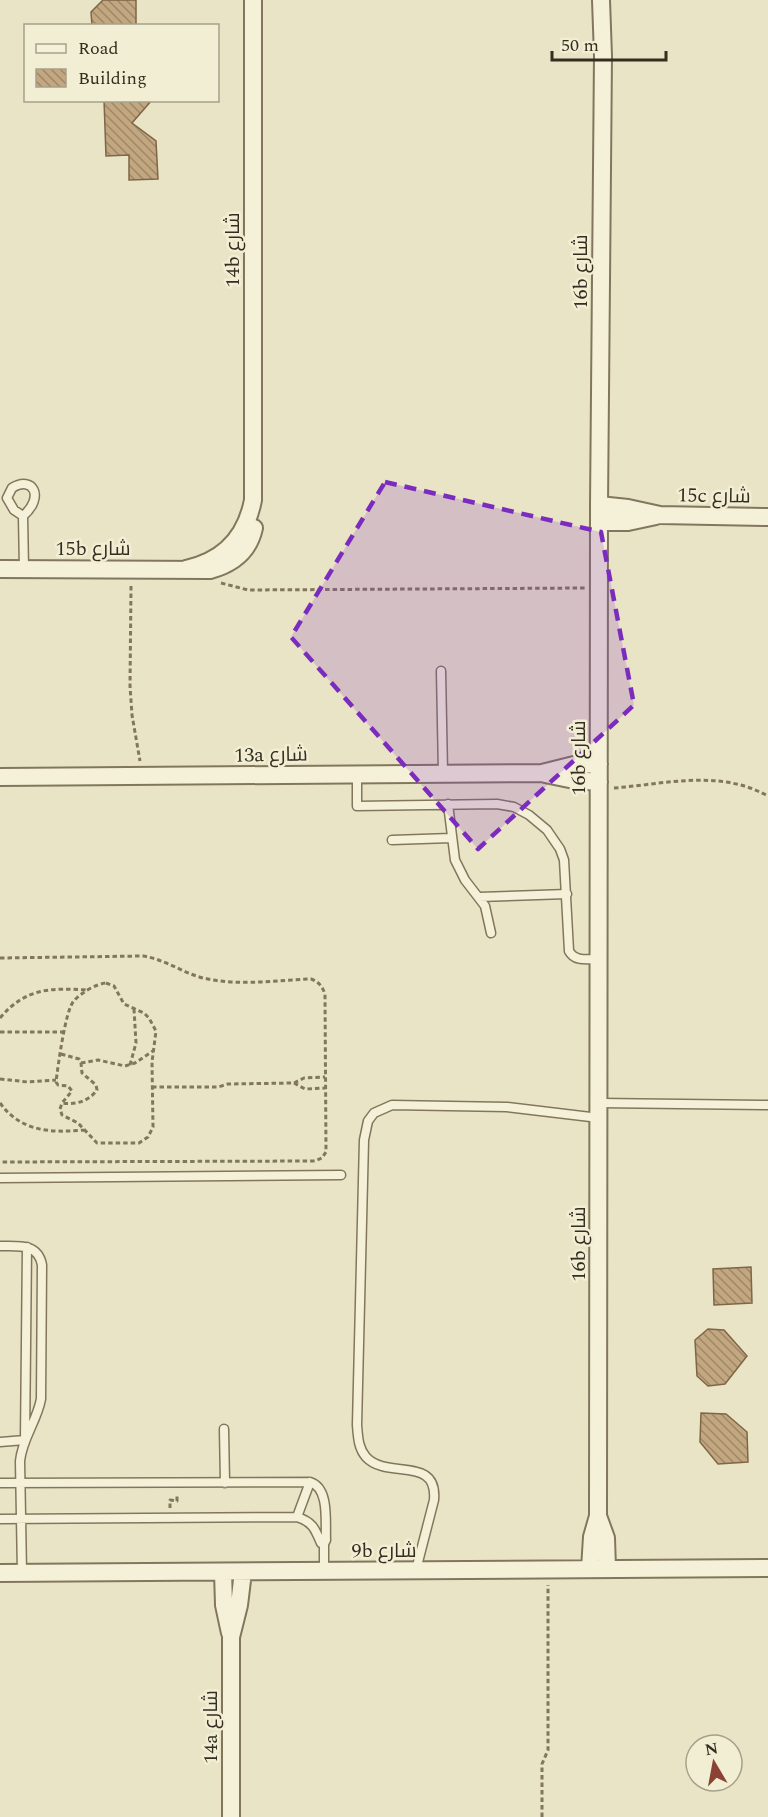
<svg xmlns="http://www.w3.org/2000/svg" width="768" height="1817" viewBox="0 0 768 1817" font-family="Spectral,Cairo,serif">
<style>
.building{fill:url(#building-back-hatch);stroke:#7e6646;stroke-width:1.5}
.lines{fill:none;stroke-linecap:round;stroke-linejoin:round}
.service-casing{stroke:#82775e;stroke-width:11}
.minor-casing{stroke:#82775e;stroke-width:20}
.path{stroke:#82775e;stroke-width:3;stroke-dasharray:4.5 3;stroke-linecap:butt}
.service{stroke:#f5f1d8;stroke-width:8}
.minor{stroke:#f5f1d8;stroke-width:16}
.marked{fill:#7b2cbf;fill-opacity:0.2;stroke:#7b2cbf;stroke-width:4.5;stroke-dasharray:12 8;stroke-linejoin:round}
.labels{text-anchor:middle;stroke-width:5;stroke-linejoin:round;paint-order:stroke}
.street-label{font-size:20px;fill:#342d20;stroke:#f1eed4}
</style>
<defs>
<pattern id="building-back-hatch" width="6" height="6" patternUnits="userSpaceOnUse" patternTransform="scale(1.5)"><rect width="6" height="6" fill="#c2a780"/><path d="M-1 5l2 2M0 0l6 6M5-1l2 2" fill="none" stroke="#9e8868"/></pattern>
</defs>
<rect width="100%" height="100%" fill="#e9e4c6"/>
<!-- building -->
<path class="building" d="M103,0H136V26H92L91,12Z
M104,100H152L132,123L156,141L158,179L129,180V155L106,156Z
M751,1267L752,1303L714,1305L713,1269Z
M708,1329L724,1330L747,1356L725,1384L708,1386L697,1376L695,1340Z
M701,1413L726,1414L747,1432L748,1462L718,1464L700,1442Z"/>
<g class="lines">
<!-- service casing -->
<g class="service-casing">
<path id="service" d="M23,516L14,510L7,498L12,488C33,475 45,497 23,516L24,569
M441,671L443,773
M357,774V806L497,804L514,807L529,815L547,830L560,849L564,860L569,951C575,962 587,959 599,959
M448,804L455,860L465,880L485,906L491,933
M392,840L451,838
M479,897L567,894
M599,1103L768,1105
M0,1178L341,1175
M0,1246C18,1246 38,1243 42,1265L41,1399C37,1421 22,1439 20,1461L22,1573
M224,1429L225,1483
M0,1442L25,1440L27,1247
M0,1483L310,1482C330,1488 325,1523 326,1540L324,1544L321,1543C315,1529 313,1522 297,1517L0,1519
M297,1517L310,1482
M324,1544V1571
M416,1570L434,1500C438,1455 387,1480 366,1457C358,1448 358,1436 357,1425L364,1140L368,1121L374,1113L392,1105L507,1107L599,1118"/>
</g>
<!-- minor casing -->
<g class="minor-casing">
<path id="minor" d="M599,505L628,508L660,515L768,517
M599,522H628L656,516
M0,569L210,570C232,564 249,551 254,528
M186,569C223,561 246,537 253,500V0
M545,774L574,780L599,782
M0,777L542,773L574,765L599,764
M598,1516L606,1538L607,1569
M590,1569L592,1537L598,1516L599,505L603,56L601,0
M223,1572L224,1605L230,1633
M0,1573L768,1568
M231,1817V1637L239,1605L243,1572"/>
</g>
<!-- path -->
<path class="path" d="M221,583L248,590L585,588
M131,586L130,686L132,715L140,761
M614,788C666,784 719,769 768,796
M0,958L143,956C168,960 185,975 208,979C241,986 278,980 311,979C319,982 322,986 325,994L326,1152L322,1158L315,1161L0,1162
M106,983L114,986L124,1004L144,1013L149,1018L156,1031L152,1062L153,1127L148,1137L139,1143H97L78,1123L62,1115L60,1109L62,1103L72,1091L68,1086L58,1085L56,1082C58,1066 65,1013 73,1002C80,993 96,984 106,983Z
M0,1018C26,987 52,988 88,990
M0,1032H65
M61,1054L79,1059L81,1063L82,1073L96,1085L97,1090C89,1101 76,1105 62,1103
M81,1063L98,1060L125,1066L135,1063L153,1051
M130,1065L136,1043L134,1009
M0,1079L28,1082L56,1080
M294,1083L305,1089L325,1088
M152,1087H218L228,1084L294,1083L304,1078L325,1077
M0,1103C21,1132 51,1133 85,1130
M170,1508V1500L177,1501V1494
M542,1817V1764L548,1750V1585"/>
<!-- service -->
<use href="#service" class="service"/>
<!-- minor -->
<use href="#minor" class="minor"/>
</g>
<!-- marked area -->
<path class="marked" d="M385,482L601,532L634,705L478,849L291,637Z"/>
<g class="labels">
<!-- street labels -->
<g class="street-label">
<text transform="translate(232 250) rotate(-90)" y="7">14b شارع</text>
<text transform="translate(580 272) rotate(-90)" y="7">16b شارع</text>
<text transform="translate(714 495) rotate(1)" y="7">15c شارع</text>
<text x="93" y="555">15b شارع</text>
<text transform="translate(271 754) rotate(-1)" y="7">13a شارع</text>
<text transform="translate(578 758) rotate(-90)" y="7">16b شارع</text>
<text transform="translate(578 1244) rotate(-90)" y="7">16b شارع</text>
<text x="384" y="1557">9b شارع</text>
<text transform="translate(210 1727) rotate(-90)" y="7">14a شارع</text>
</g>
</g>
<!-- legend -->
<rect x="24" y="24" width="195" height="78" fill="#f1eed4" stroke="#a5a18c" stroke-width="1.5"/>
<rect x="36" y="44" width="30" height="9" fill="#f5f1d8" stroke="#a5a18c" stroke-width="1.5"/>
<text x="78" y="54" font-size="18" fill="#342d20">Road</text>
<rect x="36" y="69" width="30" height="18" fill="url(#building-back-hatch)" stroke="#a5a18c" stroke-width="1.5"/>
<text x="78" y="84" font-size="18" fill="#342d20">Building</text>
<!-- north arrow -->
<g transform="translate(714 1763) rotate(350)"><circle r="28" fill="#f1eed4" stroke="#a5a18c" stroke-width="1.5"/>
<path d="M0-4.5L10 22L0 15L-10 22Z" fill="#8a4235"/>
<text y="-9" font-size="16" font-weight="bold" text-anchor="middle" fill="#342d20">N</text>
</g>
<!-- scale -->
<path d="M552 51v9h114v-9" fill="none" stroke="#342d20" stroke-width="3"/>
<text x="561" y="51" font-size="18" fill="#342d20" stroke="#f1eed4" stroke-width="4.5" paint-order="stroke">50 m</text>
</svg>
